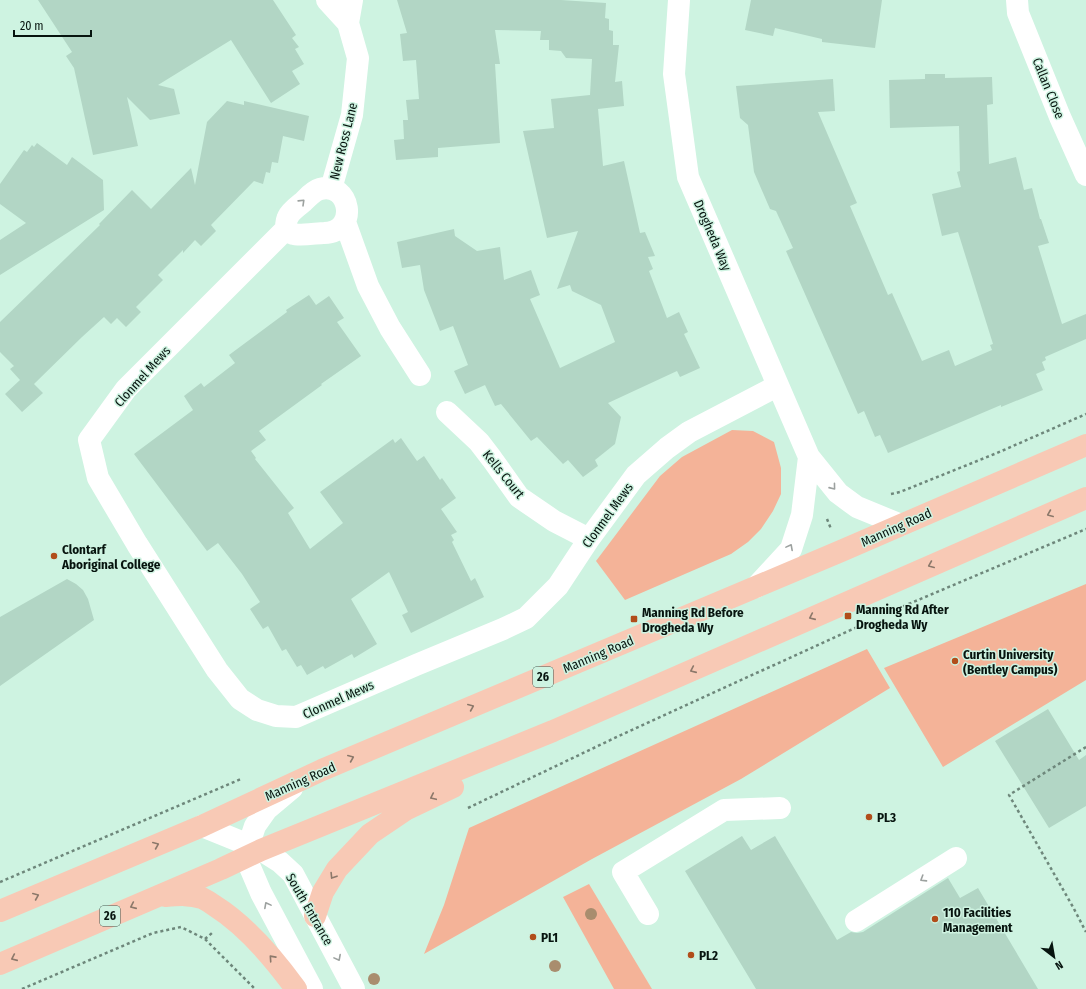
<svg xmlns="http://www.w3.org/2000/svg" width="1086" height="989" viewBox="0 0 1086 989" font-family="'Fira Sans Condensed',sans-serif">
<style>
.green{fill:#f4b398}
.building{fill:#b2d6c5}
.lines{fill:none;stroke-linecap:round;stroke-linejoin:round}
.path{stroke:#6e877b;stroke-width:2.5;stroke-dasharray:3 3;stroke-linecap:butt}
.minor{stroke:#fff;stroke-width:22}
.major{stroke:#f8c9b5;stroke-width:22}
.tree{fill:#a98d6e}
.oneway{stroke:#9ca19f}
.oneway2{stroke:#8c786a}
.poi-dot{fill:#b14d1a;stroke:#cef3e1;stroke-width:1.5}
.labels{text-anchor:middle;stroke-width:3;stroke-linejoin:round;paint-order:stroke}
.shield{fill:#cef3e1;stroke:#43574e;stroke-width:1}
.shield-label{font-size:12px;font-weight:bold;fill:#07140f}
.street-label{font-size:13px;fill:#07140f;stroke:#cef3e1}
.poi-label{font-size:13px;font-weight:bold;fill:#07140f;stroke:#cef3e1;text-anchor:start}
</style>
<rect width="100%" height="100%" fill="#cef3e1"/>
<!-- green -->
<path class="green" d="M732,430L753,431L774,442L781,468V494L773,511L761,529L748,542L731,554L625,600L596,561L660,476L682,457Z
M1086,584V680L943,767L884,668Z
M867,649L890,688L741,779L592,859L424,954L444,905L469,828Z
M589,884L652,989H614L563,897Z"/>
<!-- building -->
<path class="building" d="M38,0H273L296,35L292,38L299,47L295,49L304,64L292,71L300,84L271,103L231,40L158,85L174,89L180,114L150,120L127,97L138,146L93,155L74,68L66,56L72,52Z
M397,0H561L606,3L605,18L609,19V30L613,31V45H619L615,82L622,81L624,106L598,109L603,166L624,161L640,233L645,232L655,256L648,257L653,269L649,271L667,318L679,312L688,332L684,334L700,368L680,377L677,371L608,403L621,417L615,444L595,460L598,466L583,477L568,460L563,464L537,437L531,441L501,404L495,406L485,385L465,394L454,371L468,365L453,326L440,331L424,290L420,265L402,268L397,242L454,229L455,236L477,251L500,247L504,280L531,270L540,295L530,299L560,368L615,342L601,305L572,291L570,285L557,289L578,231L547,238L523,131L554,128L551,99L590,95L592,59L566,58L561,51L549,50V40H540L541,31L495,30L500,64H495L500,143L438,148V157L396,160L394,140L404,139L403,120H408L406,100L419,99L416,60L403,61L400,34L407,33Z
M751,0H882L875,48L822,42V39L775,28L773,36L745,30Z
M925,74H945V78L992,77L993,104L987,105L989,164L1016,157L1024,190L1032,188L1040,219H1041L1049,243L1038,246L1062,324L1086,314V339L1045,357L1046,360L1042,362L1045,370L1036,374L1043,390L1001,407V405L888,453L880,435L875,437L864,411L858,414L786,251L793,248L776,211L770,209L754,172L748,125L740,118L736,86L833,79L835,111L818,112L857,203L850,206L888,295L892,293L922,361L949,350L955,366L992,350L990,345L993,344L958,232L942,236L932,194L961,187L957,172L960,171L959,126L890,128L889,80L925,79Z
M227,101L244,105V101L309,116L304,141L283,136L278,163L272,162L270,173L266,172L263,184L254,181L211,225L216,231L201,246L195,240L183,253V250L158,275L163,280L136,307L141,312L126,327L117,318L111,324L104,317L82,337L34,384L43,393L22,412L5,394L20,380L10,369L14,366L0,352V322L100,225L99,224L132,190L151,209L191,168L195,185L207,122Z
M37,143L67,165L72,157L103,180L104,210L0,275V240L26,223L0,204V184L24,150L27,152L32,145L34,147Z
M309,295L316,305L329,296L344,318L337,322L361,356L321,384L322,385L259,431L266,440L251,451L256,458L255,459L294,508L288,513L310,549L343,523L320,492L393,439L395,443L401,438L417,461L424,456L440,480L442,478L456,498L441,509L457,532L451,535L454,540L452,542L471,581L475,578L484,597L411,633L402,615L408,612L389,572L351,599L377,644L354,658L352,654L325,669L323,666L307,675L301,665L297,667L286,649L282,651L268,626L263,629L250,609L260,602L242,574L218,543L207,551L134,454L193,410L184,396L201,383L204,387L235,363L229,355L287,312L286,310Z
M67,579L76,584L83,590L88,599L94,620L0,686V617Z
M1048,709L1079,760L1086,755V806L1049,828L995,741Z
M742,836L751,850L775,836L837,940L851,932L857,933L863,932L948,878L960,898L978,888L1038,989H756L685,871Z"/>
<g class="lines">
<!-- path -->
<path class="path" d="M891,494L900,492L997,453L1086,414
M827,519L831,529
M892,611L1086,529
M1086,747L1009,795L1073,907L1086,932
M468,808L623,734L866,623
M0,882L241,779
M205,939L212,933
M22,989L153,933L181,927L205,939L255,989"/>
<!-- minor -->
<path class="minor" d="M327,0L348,23
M679,0L674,74L688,177L809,457L838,493L857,507L901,525
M1017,0L1018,13L1060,117L1086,175
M331,189L352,115L358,58L348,23L352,0
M345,222L368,286L390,328L420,375
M286,229C288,231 291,234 294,234C299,236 318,233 324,233C360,232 350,181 320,189C313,191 308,197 303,202C298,206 290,212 288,217C286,220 286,226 286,229L126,389L89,440L98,478L137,544L217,670L240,699L257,710L276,716L296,717L416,665L503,629L526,618L558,586L589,539L636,475L667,448L689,432L777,386
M447,412L479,442L492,459L519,497L554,521L589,539
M756,587L791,549L802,515L809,457
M292,788L267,809L255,826L249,844V865L261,893L312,989
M202,826L261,850L280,862L293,874L354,989
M648,914L623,872L724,810L780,808
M856,921L956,858"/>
<!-- major -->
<path class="major" d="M165,896C178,895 190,894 202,898C206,900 211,903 215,906C245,925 275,960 296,989
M0,911L202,826L322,770L841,551L1086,445
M315,916L323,892L337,869L370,834L407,809L453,787
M0,964L221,869L261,850L553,731L1086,498"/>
</g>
<!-- trees -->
<g class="tree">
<circle cx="591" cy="914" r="6"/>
<circle cx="555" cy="966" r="6"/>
<circle cx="374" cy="979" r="6"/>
</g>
<!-- one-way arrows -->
<defs><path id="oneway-chevron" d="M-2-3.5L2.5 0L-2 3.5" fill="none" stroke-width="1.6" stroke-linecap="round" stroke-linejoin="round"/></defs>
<g class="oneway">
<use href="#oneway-chevron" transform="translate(302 202) rotate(-44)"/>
<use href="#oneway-chevron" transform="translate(833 487) rotate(51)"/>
<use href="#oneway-chevron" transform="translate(790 547) rotate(-62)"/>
<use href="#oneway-chevron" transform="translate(923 879) rotate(148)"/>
<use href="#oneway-chevron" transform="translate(267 905) rotate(-118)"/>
<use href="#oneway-chevron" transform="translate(338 958) rotate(62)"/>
</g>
<g class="oneway2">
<use href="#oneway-chevron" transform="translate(1050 514) rotate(157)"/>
<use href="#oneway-chevron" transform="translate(931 565) rotate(157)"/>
<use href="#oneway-chevron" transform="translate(812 617) rotate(156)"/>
<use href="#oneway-chevron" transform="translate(693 670) rotate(156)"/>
<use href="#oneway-chevron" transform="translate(471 707) rotate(-23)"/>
<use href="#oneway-chevron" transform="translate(351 758) rotate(-23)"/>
<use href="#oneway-chevron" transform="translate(433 797) rotate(155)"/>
<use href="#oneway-chevron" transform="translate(156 845) rotate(-23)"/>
<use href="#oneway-chevron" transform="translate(333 876) rotate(122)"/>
<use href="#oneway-chevron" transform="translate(36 896) rotate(-23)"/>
<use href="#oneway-chevron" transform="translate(133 906) rotate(156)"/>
<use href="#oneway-chevron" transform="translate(14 958) rotate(156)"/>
<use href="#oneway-chevron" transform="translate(272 958) rotate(-132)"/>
</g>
<!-- markers -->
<g class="poi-dot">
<circle cx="54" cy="556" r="4"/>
<rect x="844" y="612" width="8" height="8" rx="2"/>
<rect x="630" y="615" width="8" height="8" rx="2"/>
<circle cx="955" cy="661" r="4"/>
<circle cx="869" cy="817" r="4"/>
<circle cx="935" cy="919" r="4"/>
<circle cx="533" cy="937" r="4"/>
<circle cx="691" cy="955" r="4"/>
</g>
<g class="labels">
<!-- shield labels -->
<g class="shield">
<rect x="533" y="667" width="20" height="20" rx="3"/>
<rect x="100" y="906" width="20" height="20" rx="3"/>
</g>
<g class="shield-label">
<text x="543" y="681">26</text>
<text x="110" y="920">26</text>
</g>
<!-- street labels -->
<g class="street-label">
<text transform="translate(1049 88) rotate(68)" y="5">Callan Close</text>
<text transform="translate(343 141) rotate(-76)" y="5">New Ross Lane</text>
<text transform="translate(713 235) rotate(67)" y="5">Drogheda Way</text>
<text transform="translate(142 376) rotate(-48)" y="5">Clonmel Mews</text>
<text transform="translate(504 474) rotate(51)" y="5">Kells Court</text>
<text transform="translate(607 515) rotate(-54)" y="5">Clonmel Mews</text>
<text transform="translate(896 527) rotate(-24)" y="5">Manning Road</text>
<text transform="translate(598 654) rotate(-23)" y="5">Manning Road</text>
<text transform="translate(338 699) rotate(-24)" y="5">Clonmel Mews</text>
<text transform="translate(300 781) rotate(-24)" y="5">Manning Road</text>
<text transform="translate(310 909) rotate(60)" y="5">South Entrance</text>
</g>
<!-- poi labels -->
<g class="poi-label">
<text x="62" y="554">Clontarf<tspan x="62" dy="15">Aboriginal College</tspan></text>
<text x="856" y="614">Manning Rd After<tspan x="856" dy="15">Drogheda Wy</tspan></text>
<text x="642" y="617">Manning Rd Before<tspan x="642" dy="15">Drogheda Wy</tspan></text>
<text x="963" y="659">Curtin University<tspan x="963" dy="15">(Bentley Campus)</tspan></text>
<text x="877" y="822">PL3</text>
<text x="943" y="917">110 Facilities<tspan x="943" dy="15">Management</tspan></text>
<text x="541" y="942">PL1</text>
<text x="699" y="960">PL2</text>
</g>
</g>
<!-- north arrow -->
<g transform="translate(1054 957) rotate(149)" stroke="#cef3e1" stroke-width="3" paint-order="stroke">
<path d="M0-3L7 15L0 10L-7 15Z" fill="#07140f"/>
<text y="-6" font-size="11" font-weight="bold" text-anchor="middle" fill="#07140f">N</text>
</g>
<!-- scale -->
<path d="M14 30v6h77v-6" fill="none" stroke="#07140f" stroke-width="2"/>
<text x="20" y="30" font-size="12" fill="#07140f" stroke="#cef3e1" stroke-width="3" paint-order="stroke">20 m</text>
</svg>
